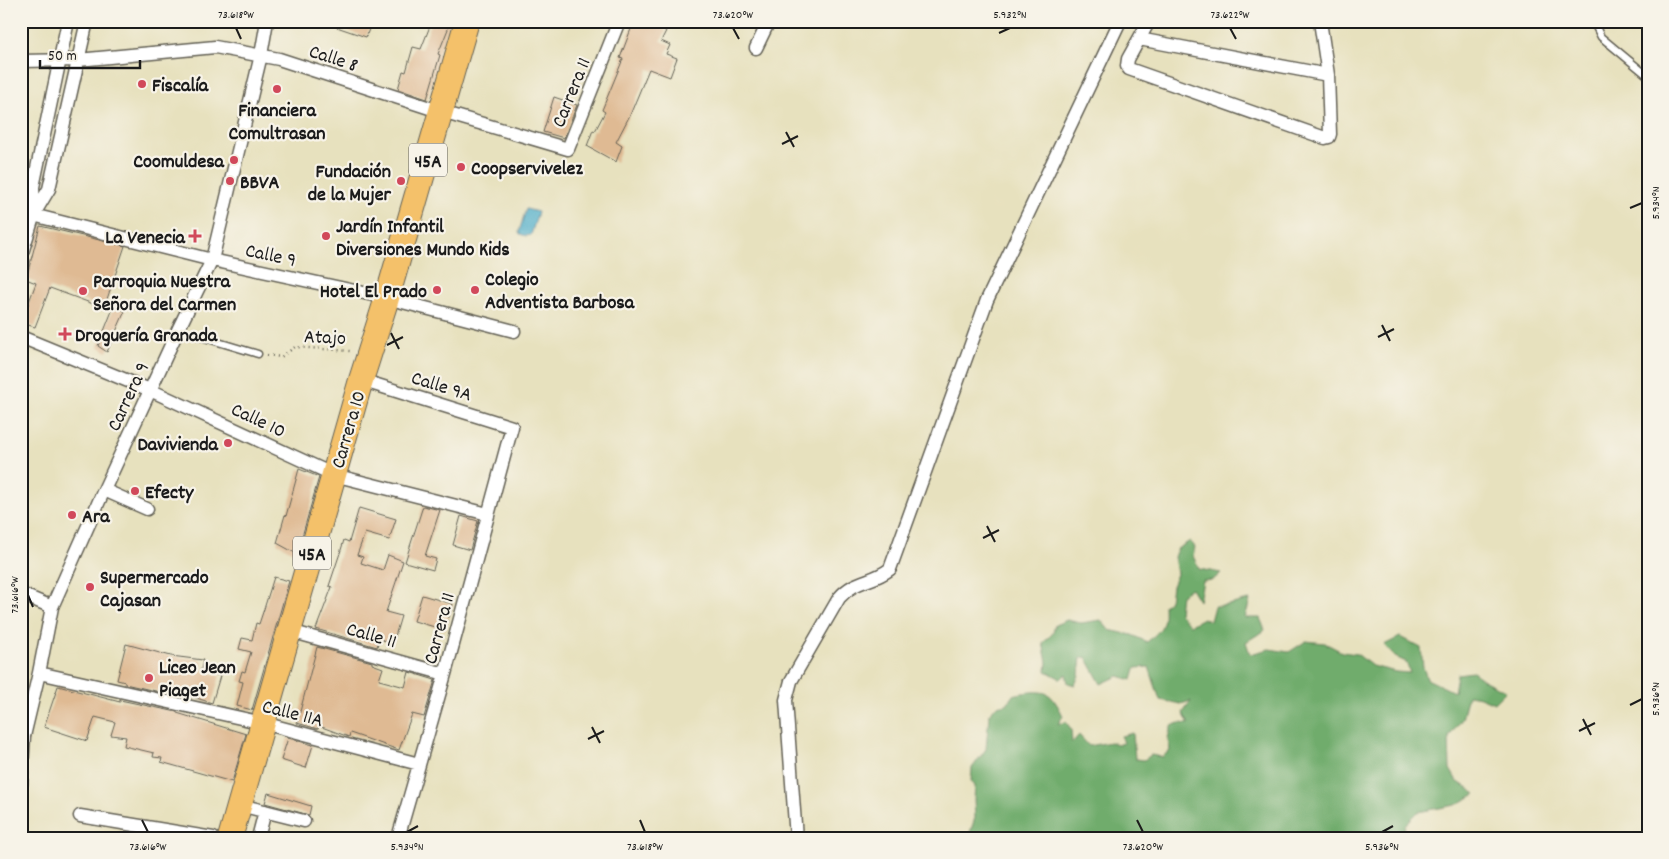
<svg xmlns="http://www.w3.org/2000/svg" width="1669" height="859" viewBox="0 0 1669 859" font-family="Dekko,sans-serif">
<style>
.forest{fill:#6fac6c;stroke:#466444}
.water{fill:#49abc8;stroke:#326472}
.building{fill:#dfba93}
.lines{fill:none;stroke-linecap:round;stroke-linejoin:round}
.lane-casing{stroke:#636155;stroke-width:9}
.street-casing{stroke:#636155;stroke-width:15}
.highway-casing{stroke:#636155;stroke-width:26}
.path{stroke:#636155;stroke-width:2.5;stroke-dasharray:1 4;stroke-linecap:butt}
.lane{stroke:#fff;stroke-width:6}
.street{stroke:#fff;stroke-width:12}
.highway{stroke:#f4c16a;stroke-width:24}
.ticks{fill:none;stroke:#1c1c1c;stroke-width:2}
.poi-dot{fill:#d1495b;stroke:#f7f3e8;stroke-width:2}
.labels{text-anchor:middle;stroke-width:4.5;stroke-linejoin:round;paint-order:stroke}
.shield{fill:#f7f3e8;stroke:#5e5c59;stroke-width:1}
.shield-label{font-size:19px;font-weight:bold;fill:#1c1c1c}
.street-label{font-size:20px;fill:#1c1c1c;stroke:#f7f3e8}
.poi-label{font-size:20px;font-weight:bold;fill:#1c1c1c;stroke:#f7f3e8;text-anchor:start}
.neatline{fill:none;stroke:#1c1c1c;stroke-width:2}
.ticks-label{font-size:12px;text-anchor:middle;fill:#1c1c1c}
</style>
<rect width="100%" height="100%" fill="#f7f3e8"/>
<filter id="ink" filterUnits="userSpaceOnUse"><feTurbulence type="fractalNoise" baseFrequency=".02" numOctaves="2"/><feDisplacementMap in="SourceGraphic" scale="10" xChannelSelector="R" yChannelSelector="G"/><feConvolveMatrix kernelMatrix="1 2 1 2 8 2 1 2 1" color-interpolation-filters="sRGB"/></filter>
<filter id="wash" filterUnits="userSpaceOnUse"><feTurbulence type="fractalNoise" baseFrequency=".0096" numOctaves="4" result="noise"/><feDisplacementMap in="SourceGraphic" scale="20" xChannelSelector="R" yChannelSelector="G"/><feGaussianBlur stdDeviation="1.12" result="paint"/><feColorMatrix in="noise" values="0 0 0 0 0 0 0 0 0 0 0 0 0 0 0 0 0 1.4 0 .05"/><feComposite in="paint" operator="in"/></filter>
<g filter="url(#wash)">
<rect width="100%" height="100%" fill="#e7e1be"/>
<!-- forest -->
<path class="forest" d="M1190,541L1195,547L1193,556L1199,569L1221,573L1213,580L1203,581L1199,601L1191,588L1181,595L1179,613L1190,625L1203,618L1210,621L1214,606C1227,607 1237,602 1250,600L1245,618H1260L1265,630L1246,642L1250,654L1269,649L1289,652L1306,641L1325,643L1342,652L1357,654L1372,666L1396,672L1410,673L1406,662L1395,657L1384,645L1400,637L1421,648L1423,667L1427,679L1454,692L1457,674L1473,672L1487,682L1506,691L1494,703L1480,697L1468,695L1462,719L1449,737L1450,769L1457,781L1476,794L1456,805L1418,812L1405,825L1403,838H968L975,818L974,799L975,786L971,781L972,768L986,749L989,715L996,706L1007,704L1013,695C1021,693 1042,689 1049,695C1054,698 1061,711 1063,716L1058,724L1066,722L1071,729L1072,743L1079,735L1089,746L1110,742L1118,744L1124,743L1121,736L1133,733L1135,759L1144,760L1151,755L1162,757L1170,751L1168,738L1171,726L1179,723L1189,724L1183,713L1191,701L1181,704L1160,700L1149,667L1135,668L1132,680L1118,676L1101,684L1086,657L1081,658L1079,675L1075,685L1068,683L1066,674L1061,679L1046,671L1047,662L1043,643L1053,633L1055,625L1067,620L1081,623L1101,620L1109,630L1132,635L1147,642C1163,628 1165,626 1164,605L1170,600L1172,586L1177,574L1174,557L1177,549Z"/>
<!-- water -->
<path class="water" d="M526,209L538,212L531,235L526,236L520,234L519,232Z"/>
<g id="blocks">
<!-- building -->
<path class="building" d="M325,21H372L366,37L325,23Z
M432,21H442L450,24L438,54L440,55L427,99L398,89L403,71L406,72L413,47L421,49Z
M634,21H664L661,28L666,31L661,41L670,45L666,54L677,58L670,77L649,69L630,115L616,142L622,146L616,162L587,146L593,130L595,131L605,112L602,110L623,59L620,58Z
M554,97L577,105L564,138L543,132Z
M40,226L125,246L104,308L50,288L35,327L21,323L36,283L26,279Z
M114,306L125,311L107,352L98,346Z
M299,469L319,477L297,554L277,543L285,515L286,516Z
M423,506L440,510L425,556L436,559L433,570L405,562Z
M359,508L396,519L389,540L365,533L357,555L363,557L361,563L383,570L388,555L403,561L386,612L401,616L393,643L379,639L377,647L316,629L332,587L329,586L341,550L344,540L349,542Z
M461,516L478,521L470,550L453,545Z
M274,577L289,581L252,710L237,706L243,682L239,681L242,671L245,672L251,652L239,649L242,638L252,640L256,623L259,624L264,609Z
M422,595L453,604L445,630L414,621Z
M126,644L171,656L203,660L201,670L220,676L212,703L193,697H182L125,684V682L117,680Z
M317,647L372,662V664L383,668L379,680L405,687L409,672L435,680L424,717L412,714L399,750L350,733L349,737L319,726L318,729L297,723Z
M58,686L120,702V700L177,712V713L246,734L232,782L161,762L162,758L153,757L154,753L124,746L126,737L111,735L115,722L95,717L87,741L44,727Z
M288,738L313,745L306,768L281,760Z
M268,793L311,806L309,815L265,803Z"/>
</g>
</g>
<g filter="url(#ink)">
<use href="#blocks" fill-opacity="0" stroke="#636155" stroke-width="1"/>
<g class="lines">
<!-- lane casing -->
<g class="lane-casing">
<path id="lane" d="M1593,21L1601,37L1648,76
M178,330L258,354"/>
</g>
<!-- street casing -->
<g class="street-casing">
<path id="street" d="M1149,21L1128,59L1127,66L1129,69L1325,138L1329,137L1330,134L1328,75L1320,21
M1139,39L1328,75
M756,48L769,21
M21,61L78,60L215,47L279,59L442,112L568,149L619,21
M21,212L212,260L387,298L514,331
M34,214L33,187L68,21
M21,256L34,214L49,189L87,21
M21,337L150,390L334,475L488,514
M361,380L512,427L445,674L398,838
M104,490L147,509
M21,594L52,607
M290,631L445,674
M39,673L263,723L419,764
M21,784L24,736L39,673L52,607L104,490L178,330L212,260L261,55L267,21
M240,805L304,821
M80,816L213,838
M258,838L265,811
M796,838L786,700L791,681L839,598C855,579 872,583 890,569L987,300L1120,21"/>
</g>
<!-- highway casing -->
<g class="highway-casing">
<path id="highway" d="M230,838L361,380L387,298L467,21"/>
</g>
<!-- path -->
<path class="path" d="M267,355L281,357L295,347L350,351"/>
<!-- lane -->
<use href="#lane" class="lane"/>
<!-- street -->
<use href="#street" class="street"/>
<!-- highway -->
<use href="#highway" class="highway"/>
</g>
</g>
<!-- ticks -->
<path class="ticks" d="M236,28L241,39M733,28L739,39M1230,28L1236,39M999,33L1010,28M786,132L794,147M782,144L798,136M1630,208L1642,203M1382,325L1390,341M391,333L399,349M1378,337L1394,329M387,345L403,337M987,526L995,542M983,538L999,530M28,595L33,607M1630,705L1642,699M1583,719L1591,735M592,727L600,743M1579,731L1595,723M588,739L604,731M142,820L148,832M640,820L645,832M1137,820L1143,832M407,832L418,826M1382,832L1393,826"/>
<!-- markers -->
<g class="poi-dot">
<circle cx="142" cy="84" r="5"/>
<circle cx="277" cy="89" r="5"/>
<circle cx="234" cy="160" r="5"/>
<circle cx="461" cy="167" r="5"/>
<circle cx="230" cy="181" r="5"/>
<circle cx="401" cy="181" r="5"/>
<path d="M192.5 228.5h5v5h5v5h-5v5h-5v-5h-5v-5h5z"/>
<circle cx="326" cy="236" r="5"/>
<circle cx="437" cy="290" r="5"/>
<circle cx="475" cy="290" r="5"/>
<circle cx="83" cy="291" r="5"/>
<path d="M62.5 326.5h5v5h5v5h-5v5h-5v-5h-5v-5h5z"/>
<circle cx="228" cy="443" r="5"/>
<circle cx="135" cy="491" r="5"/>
<circle cx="72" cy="515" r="5"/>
<circle cx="90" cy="587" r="5"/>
<circle cx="149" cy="678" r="5"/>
</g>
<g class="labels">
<!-- shield labels -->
<g class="shield">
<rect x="409" y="143.5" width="38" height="33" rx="4"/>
<rect x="293" y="536.5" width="38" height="33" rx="4"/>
</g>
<g class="shield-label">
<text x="428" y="167">45A</text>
<text x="312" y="560">45A</text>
</g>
<!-- street labels -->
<g class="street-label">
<text transform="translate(334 57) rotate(18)" y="7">Calle 8</text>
<text transform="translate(570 92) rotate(-68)" y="7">Carrera 11</text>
<text transform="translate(271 254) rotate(12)" y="7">Calle 9</text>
<text transform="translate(325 336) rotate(3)" y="7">Atajo</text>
<text transform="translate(442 385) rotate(17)" y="7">Calle 9A</text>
<text transform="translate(127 396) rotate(-65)" y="7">Carrera 9</text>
<text transform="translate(259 419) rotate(25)" y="7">Calle 10</text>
<text transform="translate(347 429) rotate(-74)" y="7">Carrera 10</text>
<text transform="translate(438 628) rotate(-75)" y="7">Carrera 11</text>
<text transform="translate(372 634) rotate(16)" y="7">Calle 11</text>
<text transform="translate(293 712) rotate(14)" y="7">Calle 11A</text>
</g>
<!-- poi labels -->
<g class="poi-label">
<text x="152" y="91">Fiscalía</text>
<text x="277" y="116" text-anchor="middle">Financiera<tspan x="277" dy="23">Comultrasan</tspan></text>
<text x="224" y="167" text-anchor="end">Coomuldesa</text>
<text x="471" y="174">Coopservivelez</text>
<text x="391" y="177" text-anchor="end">Fundación<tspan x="391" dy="23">de la Mujer</tspan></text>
<text x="240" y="188">BBVA</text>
<text x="336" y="232">Jardín Infantil<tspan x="336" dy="23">Diversiones Mundo Kids</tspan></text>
<text x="185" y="243" text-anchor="end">La Venecia</text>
<text x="485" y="285">Colegio<tspan x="485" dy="23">Adventista Barbosa</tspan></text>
<text x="93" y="287">Parroquia Nuestra<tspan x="93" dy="23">Señora del Carmen</tspan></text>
<text x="427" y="297" text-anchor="end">Hotel El Prado</text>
<text x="75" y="341">Droguería Granada</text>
<text x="218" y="450" text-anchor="end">Davivienda</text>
<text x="145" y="498">Efecty</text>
<text x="82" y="522">Ara</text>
<text x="100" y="583">Supermercado<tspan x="100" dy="23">Cajasan</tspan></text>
<text x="159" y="673">Liceo Jean<tspan x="159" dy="23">Piaget</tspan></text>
</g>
</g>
<!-- margin -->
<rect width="1669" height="859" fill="none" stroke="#f7f3e8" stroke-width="55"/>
<!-- scale -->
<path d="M40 60v8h100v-8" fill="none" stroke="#1c1c1c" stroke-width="2.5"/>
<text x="48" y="60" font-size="15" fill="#1c1c1c" stroke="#f7f3e8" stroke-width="4" paint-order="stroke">50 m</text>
<rect x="28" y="28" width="1614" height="804" class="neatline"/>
<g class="ticks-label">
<text x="236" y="18">73.618°W</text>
<text x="733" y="18">73.620°W</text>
<text x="1010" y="18">5.932°N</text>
<text x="1230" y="18">73.622°W</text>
<text transform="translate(1655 203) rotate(-90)" y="4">5.934°N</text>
<text transform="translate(14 595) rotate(-90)" y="4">73.616°W</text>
<text transform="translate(1655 699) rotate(-90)" y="4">5.936°N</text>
<text x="148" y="850">73.616°W</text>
<text x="407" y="850">5.934°N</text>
<text x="645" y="850">73.618°W</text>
<text x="1143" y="850">73.620°W</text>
<text x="1382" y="850">5.936°N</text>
</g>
</svg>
